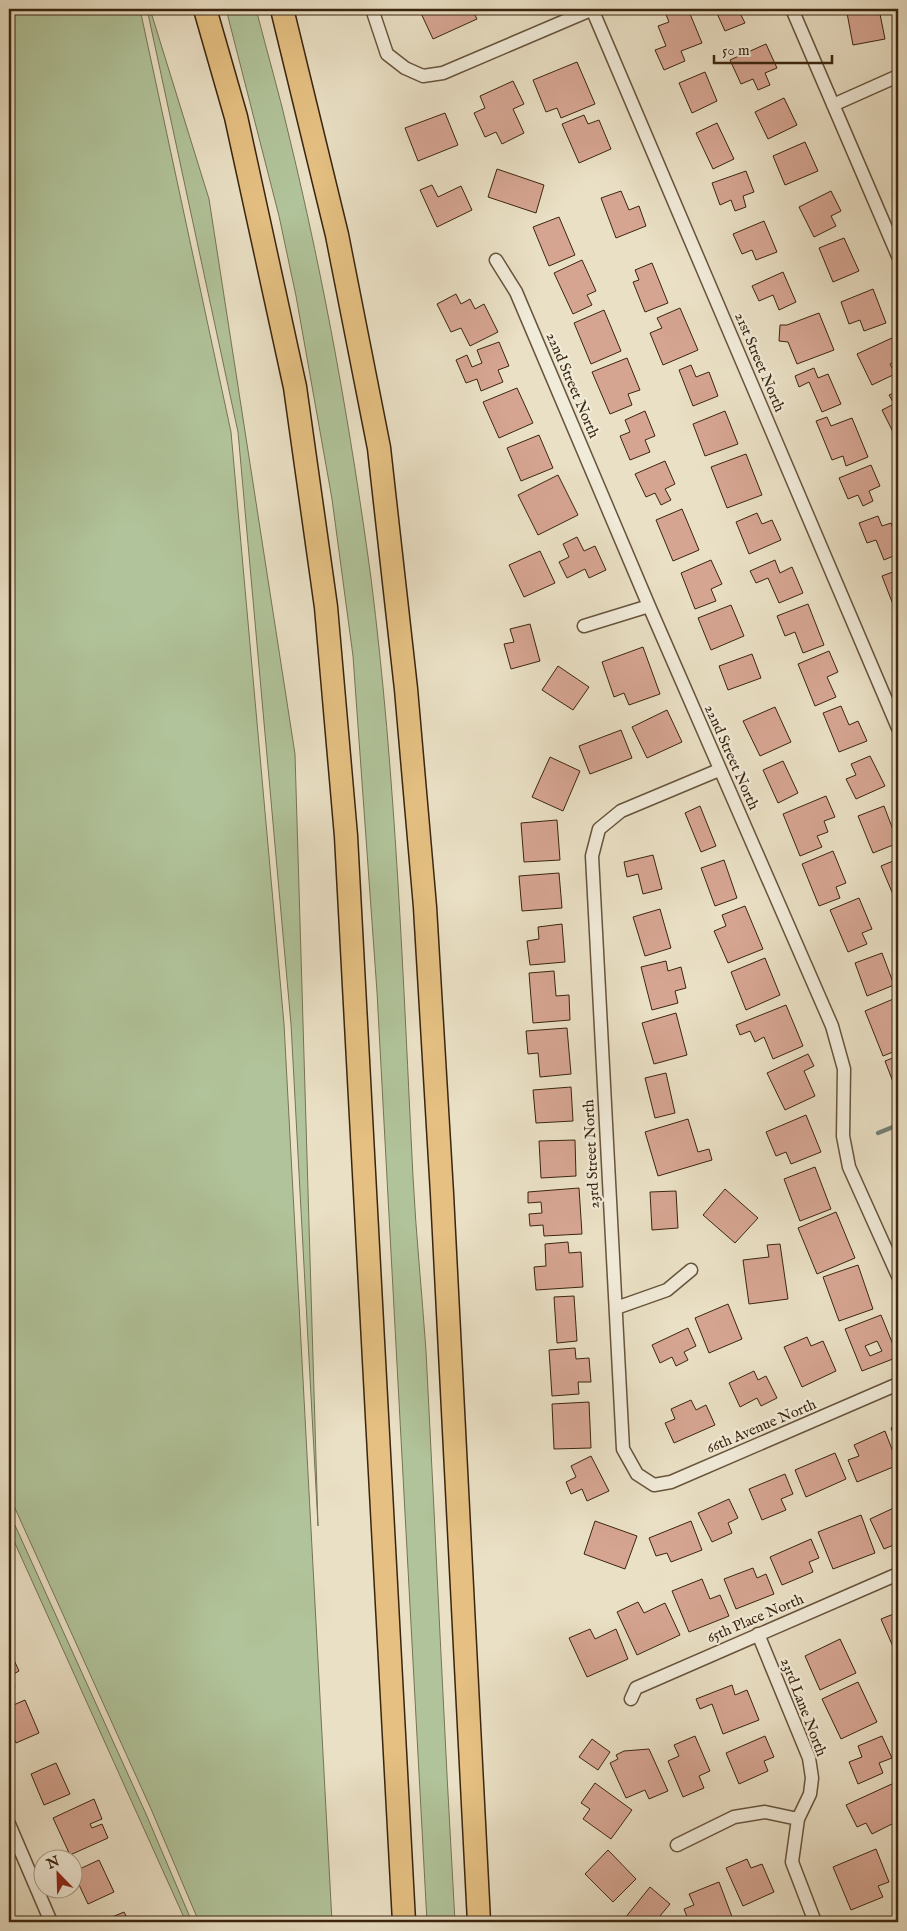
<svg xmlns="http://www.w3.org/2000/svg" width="907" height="1931" viewBox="0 0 907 1931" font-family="'IM FELL English',serif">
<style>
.green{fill:#b1c39a;stroke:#767454}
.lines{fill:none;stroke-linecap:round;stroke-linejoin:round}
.stream{stroke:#738074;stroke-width:4.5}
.building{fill:#d6a592;stroke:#3b250f;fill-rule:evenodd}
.minor-casing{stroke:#67543c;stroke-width:15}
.motorway-casing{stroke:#3b250f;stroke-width:25}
.minor{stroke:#f1ebd9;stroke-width:12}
.motorway{stroke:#e5c082;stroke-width:22}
.labels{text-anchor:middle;stroke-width:4.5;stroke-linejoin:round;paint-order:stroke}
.street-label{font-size:15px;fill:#3b250f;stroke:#f1ebd9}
</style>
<rect width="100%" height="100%" fill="#eae0c5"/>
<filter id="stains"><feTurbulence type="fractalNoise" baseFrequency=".004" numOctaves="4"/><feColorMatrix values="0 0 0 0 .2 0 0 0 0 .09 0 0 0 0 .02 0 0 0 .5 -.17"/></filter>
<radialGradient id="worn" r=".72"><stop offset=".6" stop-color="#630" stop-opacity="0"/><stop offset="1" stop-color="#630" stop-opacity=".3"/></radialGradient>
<!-- green -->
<path class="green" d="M9,9H140L231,432L284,1024L332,1922H199L151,1809L9,1495Z
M147,9H150L209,199L295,754L318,1526L291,1024L238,432Z
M226,9H256C267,52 280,96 290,140C325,284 351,431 371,578C396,777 403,977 413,1177C416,1235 422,1293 426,1351C436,1542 444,1732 455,1922H427L377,992L353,656L332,499L296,296L279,216Z
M9,1512L146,1814L192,1922H186L9,1530Z"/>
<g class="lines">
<!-- stream -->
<path class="stream" d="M878,1133L898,1125"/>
</g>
<!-- building -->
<path class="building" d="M419,9H472L477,19L433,39Z
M672,9H688L702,43L681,51L685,61L664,70L655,50L666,46L658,26L669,22L665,12Z
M715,9H738L745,23L725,31Z
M868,9H879L885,39L853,45L847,13Z
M766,44L777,68L765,73L770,85L758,90L753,79L741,84L730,60Z
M577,62L595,104L561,118L557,108L546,112L533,80Z
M705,72L717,101L692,113L679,83Z
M513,81L524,104L513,109L524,133L502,144L496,132L485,137L474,113L485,108L480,96Z
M784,98L797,125L768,139L755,112Z
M445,113L458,145L418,161L405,128Z
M584,115L588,124L599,120L611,149L579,163L562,124Z
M717,123L734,159L713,169L696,133Z
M805,142L818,171L785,185L773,156Z
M497,169L544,185L536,213L488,197Z
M746,171L754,192L743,196L746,207L735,211L731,200L720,205L712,183Z
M432,185L438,197L461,186L472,210L437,227L420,190Z
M621,191L629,210L639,206L646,226L616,238L601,198Z
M831,191L841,211L831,216L836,226L814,237L799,207Z
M559,217L575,255L549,266L533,227Z
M764,221L777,252L756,260L752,250L742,254L733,234Z
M844,238L859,271L833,282L819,248Z
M582,260L596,291L587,295L592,305L573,314L554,273Z
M652,263L668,303L645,312L633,282L639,280L635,270Z
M783,272L796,302L779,310L773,295L759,301L752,286Z
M873,289L886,323L864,331L860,320L849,324L841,302Z
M456,294L461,304L470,299L475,309L484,304L498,332L470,346L461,328L451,332L437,304Z
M680,308L698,350L663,365L650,333L662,328L657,318Z
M604,310L621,351L591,364L574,323Z
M819,313L834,350L797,364L788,342L779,341L780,325H787Z
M892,338L898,352V360L890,364L895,374L872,385L857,354Z
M499,342L509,366L498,370L503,382L481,391L477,379L466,383L456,360L467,355L472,367L482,363L477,350Z
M627,358L640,390L628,394L632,405L610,414L592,372Z
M691,365L696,377L709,372L718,396L693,406L679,370Z
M814,368L818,378L828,374L841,404L822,412L809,382L799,387L795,376Z
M517,388L533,423L499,438L483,402Z
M898,391V437L896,438L882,410L894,404L889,395Z
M645,411L655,436L645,440L650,452L630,460L620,436L630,432L625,420Z
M725,411L738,444L705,456L693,424Z
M827,417L831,426L852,418L868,457L846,466L843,456L832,460L816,421Z
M539,435L553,468L521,481L507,448Z
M746,454L762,495L727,508L711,467Z
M665,461L675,484L665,489L671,500L661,505L655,493L646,497L635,474Z
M871,465L880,486L869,491L873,501L863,506L858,495L848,499L839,478Z
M558,475L578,515L538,535L518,495Z
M682,509L699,550L673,561L656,520Z
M757,513L762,524L772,520L781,540L749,554L736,522Z
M878,516L882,526L891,523L898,541V554L884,560L876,540L867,543L859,523Z
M577,537L584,551L595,546L606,570L589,578L585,569L567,578L559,562L569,557L563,544Z
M540,551L555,583L524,597L509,565Z
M711,560L722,584L711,589L716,601L695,609L681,573Z
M775,560L780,573L792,567L803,593L779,603L768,578L756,583L750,571Z
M898,570V606L894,607L882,576Z
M808,604L824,645L803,653L795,632L785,636L777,616Z
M731,605L744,636L711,650L698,618Z
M530,624L540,661L511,669L504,644L514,642L510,629Z
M643,647L660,694L629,705L624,693L614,697L602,662Z
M829,651L838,672L827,677L836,697L815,706L798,664Z
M752,654L761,678L728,690L719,666Z
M558,666L589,687L573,710L542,690Z
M841,706L849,725L858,721L867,741L839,752L823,713Z
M775,707L791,742L760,756L743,721Z
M667,710L682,742L647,758L632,727Z
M621,730L632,758L590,774L579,746Z
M870,756L885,786L856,799L846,779L856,775L851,764Z
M550,757L580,771L563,811L532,797Z
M783,761L798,793L778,803L763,770Z
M826,796L835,817L824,821L828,832L817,836L822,847L800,856L783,814Z
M700,806L716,846L701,852L685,813Z
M884,806L898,843L873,853L858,816Z
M557,820L560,860L524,862L521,823Z
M833,851L846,883L836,887L840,898L819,906L802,864Z
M653,855L662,889L643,894L638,874L627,877L624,862Z
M898,859V903L897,904L881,866Z
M724,860L737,898L715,906L701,868Z
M559,873L562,908L522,911L519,876Z
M859,898L872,929L862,933L867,944L848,952L830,910Z
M745,906L763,949L728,963L714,931L726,926L722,915Z
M660,909L671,948L645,956L633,917Z
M562,924L565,962L530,965L527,941L539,939L538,927Z
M882,953L894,985L867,996L855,963Z
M765,958L780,995L746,1010L731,972Z
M666,961L668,971L681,967L686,988L675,991L678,1003L652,1010L641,967Z
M554,971L556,996L569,995L570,1020L533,1023L529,973Z
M898,997V1050L883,1056L865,1011Z
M786,1005L803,1046L773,1059L764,1037L755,1042L750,1031L740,1035L736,1025Z
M676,1013L687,1055L654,1064L642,1023Z
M567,1028L571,1074L540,1077L538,1053L528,1054L526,1031Z
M808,1054L814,1066L804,1071L815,1096L785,1110L767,1073Z
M898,1056V1095L885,1061Z
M666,1073L675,1113L655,1118L645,1078Z
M571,1087L573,1121L536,1123L533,1090Z
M806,1115L821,1152L791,1164L786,1152L776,1156L766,1132Z
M688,1119L698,1152L709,1149L712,1160L658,1176L645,1132Z
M575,1140L576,1176L541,1178L539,1141Z
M815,1167L831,1209L800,1221L784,1179Z
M579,1188L582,1234L544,1236L543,1225L530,1226L529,1214L542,1213L541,1202L528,1203V1192Z
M725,1189L758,1218L735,1243L703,1215Z
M676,1191L678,1228L652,1230L650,1192Z
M836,1212L855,1258L817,1274L798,1228Z
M568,1242L569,1253L581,1252L583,1287L536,1290L534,1267L546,1266L545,1244Z
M780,1244L788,1299L749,1304L743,1260L769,1257L767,1245Z
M858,1265L873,1309L839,1321L823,1277Z
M574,1296L577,1341L557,1343L554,1297Z
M728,1304L742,1339L709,1353L695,1318Z
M881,1315L898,1357L862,1371L845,1329ZM877,1341L882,1351L870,1356L865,1346Z
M688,1328L696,1346L684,1352L688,1360L676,1366L672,1357L660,1363L652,1345Z
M807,1337L811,1346L823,1341L836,1371L802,1387L784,1347Z
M575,1348L576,1359L589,1358L591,1382H578L579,1394L552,1396L549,1350Z
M754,1371L758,1380L766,1376L777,1398L761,1406L757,1398L740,1407L729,1383Z
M691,1400L696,1410L706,1405L715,1425L674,1443L665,1423L675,1419L671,1409Z
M589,1402L591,1448L554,1449L552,1404Z
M898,1425V1446L891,1428Z
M885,1431L898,1465L857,1482L848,1460L859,1456L854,1445Z
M835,1453L846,1479L806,1497L795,1470Z
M591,1456L609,1491L587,1501L582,1489L571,1494L566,1482L576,1477L571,1466Z
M785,1474L793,1494L781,1499L786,1510L762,1520L749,1489Z
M729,1499L738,1518L728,1523L732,1533L712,1542L698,1513Z
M898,1506V1543L884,1549L870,1519Z
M861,1515L875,1553L833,1569L818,1532Z
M595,1521L637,1536L625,1569L584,1554Z
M691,1521L702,1550L671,1562L667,1553L656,1556L649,1538Z
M811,1539L819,1558L809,1562L813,1572L782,1585L770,1557Z
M753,1568L757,1578L766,1574L774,1594L736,1609L724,1579Z
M702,1579L710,1599L720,1595L729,1616L689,1632L672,1591Z
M638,1602L644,1613L665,1603L680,1635L637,1655L617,1612Z
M896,1613L898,1618V1647L894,1649L881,1619Z
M590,1629L595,1639L616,1629L628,1659L587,1677L569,1638Z
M840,1639L856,1673L820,1690L805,1656Z
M9,1649L19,1671L10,1676L15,1687L9,1690Z
M858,1682L877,1722L841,1739L822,1699Z
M732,1685L735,1695L747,1690L759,1720L723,1734L712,1704L700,1709L696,1699Z
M25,1700L39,1733L16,1743L9,1727V1707Z
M695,1736L710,1771L699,1776L704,1788L683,1797L668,1761L679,1756L674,1745Z
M765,1736L774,1757L764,1761L768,1771L739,1784L726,1753Z
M882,1736L892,1758L879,1763L883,1773L858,1784L849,1762L862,1757L858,1746Z
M592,1739L610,1752L598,1770L579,1757Z
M649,1749L668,1791L649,1799L645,1790L626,1798L610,1763L618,1759L616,1755L624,1751Z
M56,1763L70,1794L44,1805L31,1774Z
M595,1783L632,1810L611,1839L583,1819L590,1809L581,1803Z
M894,1783L898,1791V1808L895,1809L898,1821L872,1834L866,1823L857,1827L846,1805Z
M94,1799L102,1819L90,1824L92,1828L102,1824L108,1838L70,1855L53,1818Z
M876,1849L889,1882L878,1886L883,1897L851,1910L833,1867Z
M608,1850L636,1879L613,1902L585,1874Z
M747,1859L751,1868L762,1864L774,1892L743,1906L726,1868Z
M99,1860L114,1892L88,1904L73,1872Z
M719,1882L734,1922H689L684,1909L694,1905L689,1894Z
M650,1887L670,1904L655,1922H631L625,1918Z
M124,1912L129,1922H100Z
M778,1916L781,1922H764Z"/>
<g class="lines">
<!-- minor casing -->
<g class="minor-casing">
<path id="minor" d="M372,9L387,54L405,68L423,76L443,73L593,9
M592,9L898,728
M792,9L898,256
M833,105L898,76
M496,260L516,292L649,606L832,1026L844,1069L843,1136L849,1167L898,1276
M584,626L649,606
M719,770L621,811L599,829L592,856L623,1449L637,1474L654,1485L671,1482L898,1384
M616,1308L667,1290L691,1270
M758,1634L809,1758L812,1778L810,1794L798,1819L792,1862L815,1922
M631,1699L636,1688L898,1574
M9,1824L51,1922
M677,1845L734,1817L765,1812L798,1819"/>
</g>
<!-- motorway casing -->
<g class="motorway-casing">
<path id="motorway" d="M205,9L236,117L295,387L326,607L346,836L404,1922
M282,9L337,235L379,448L406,689L425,907L442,1194L479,1922"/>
</g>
<!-- minor -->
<use href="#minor" class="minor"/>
<!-- motorway -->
<use href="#motorway" class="motorway"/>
</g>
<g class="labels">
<!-- street labels -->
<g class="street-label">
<text transform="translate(760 362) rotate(67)" y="5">21st Street North</text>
<text transform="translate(573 385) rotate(67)" y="5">22nd Street North</text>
<text transform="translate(732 757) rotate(66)" y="5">22nd Street North</text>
<text transform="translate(591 1154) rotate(-93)" y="5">23rd Street North</text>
<text transform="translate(761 1426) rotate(-23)" y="5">66th Avenue North</text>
<text transform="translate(755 1618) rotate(-23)" y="5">65th Place North</text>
<text transform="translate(804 1707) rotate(69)" y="5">23rd Lane North</text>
</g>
</g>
<!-- margin -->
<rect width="907" height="1931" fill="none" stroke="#eae0c5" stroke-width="30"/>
<rect x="10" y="10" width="887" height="1911" fill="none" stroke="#3b250f" stroke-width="2.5"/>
<rect x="15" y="15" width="877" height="1901" fill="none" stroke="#3b250f"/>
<!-- north arrow -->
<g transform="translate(58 1874) rotate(337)"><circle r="24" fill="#f1ebd9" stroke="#a89c88"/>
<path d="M0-4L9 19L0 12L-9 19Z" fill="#8f2418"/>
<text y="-8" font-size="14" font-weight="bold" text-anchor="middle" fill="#3b250f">N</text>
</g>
<!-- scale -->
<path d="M714 55v8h118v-8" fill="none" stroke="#3b250f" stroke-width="2.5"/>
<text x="722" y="55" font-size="15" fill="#3b250f" stroke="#f1ebd9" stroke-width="4" paint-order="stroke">50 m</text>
<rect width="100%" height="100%" filter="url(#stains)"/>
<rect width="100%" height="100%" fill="url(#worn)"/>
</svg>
